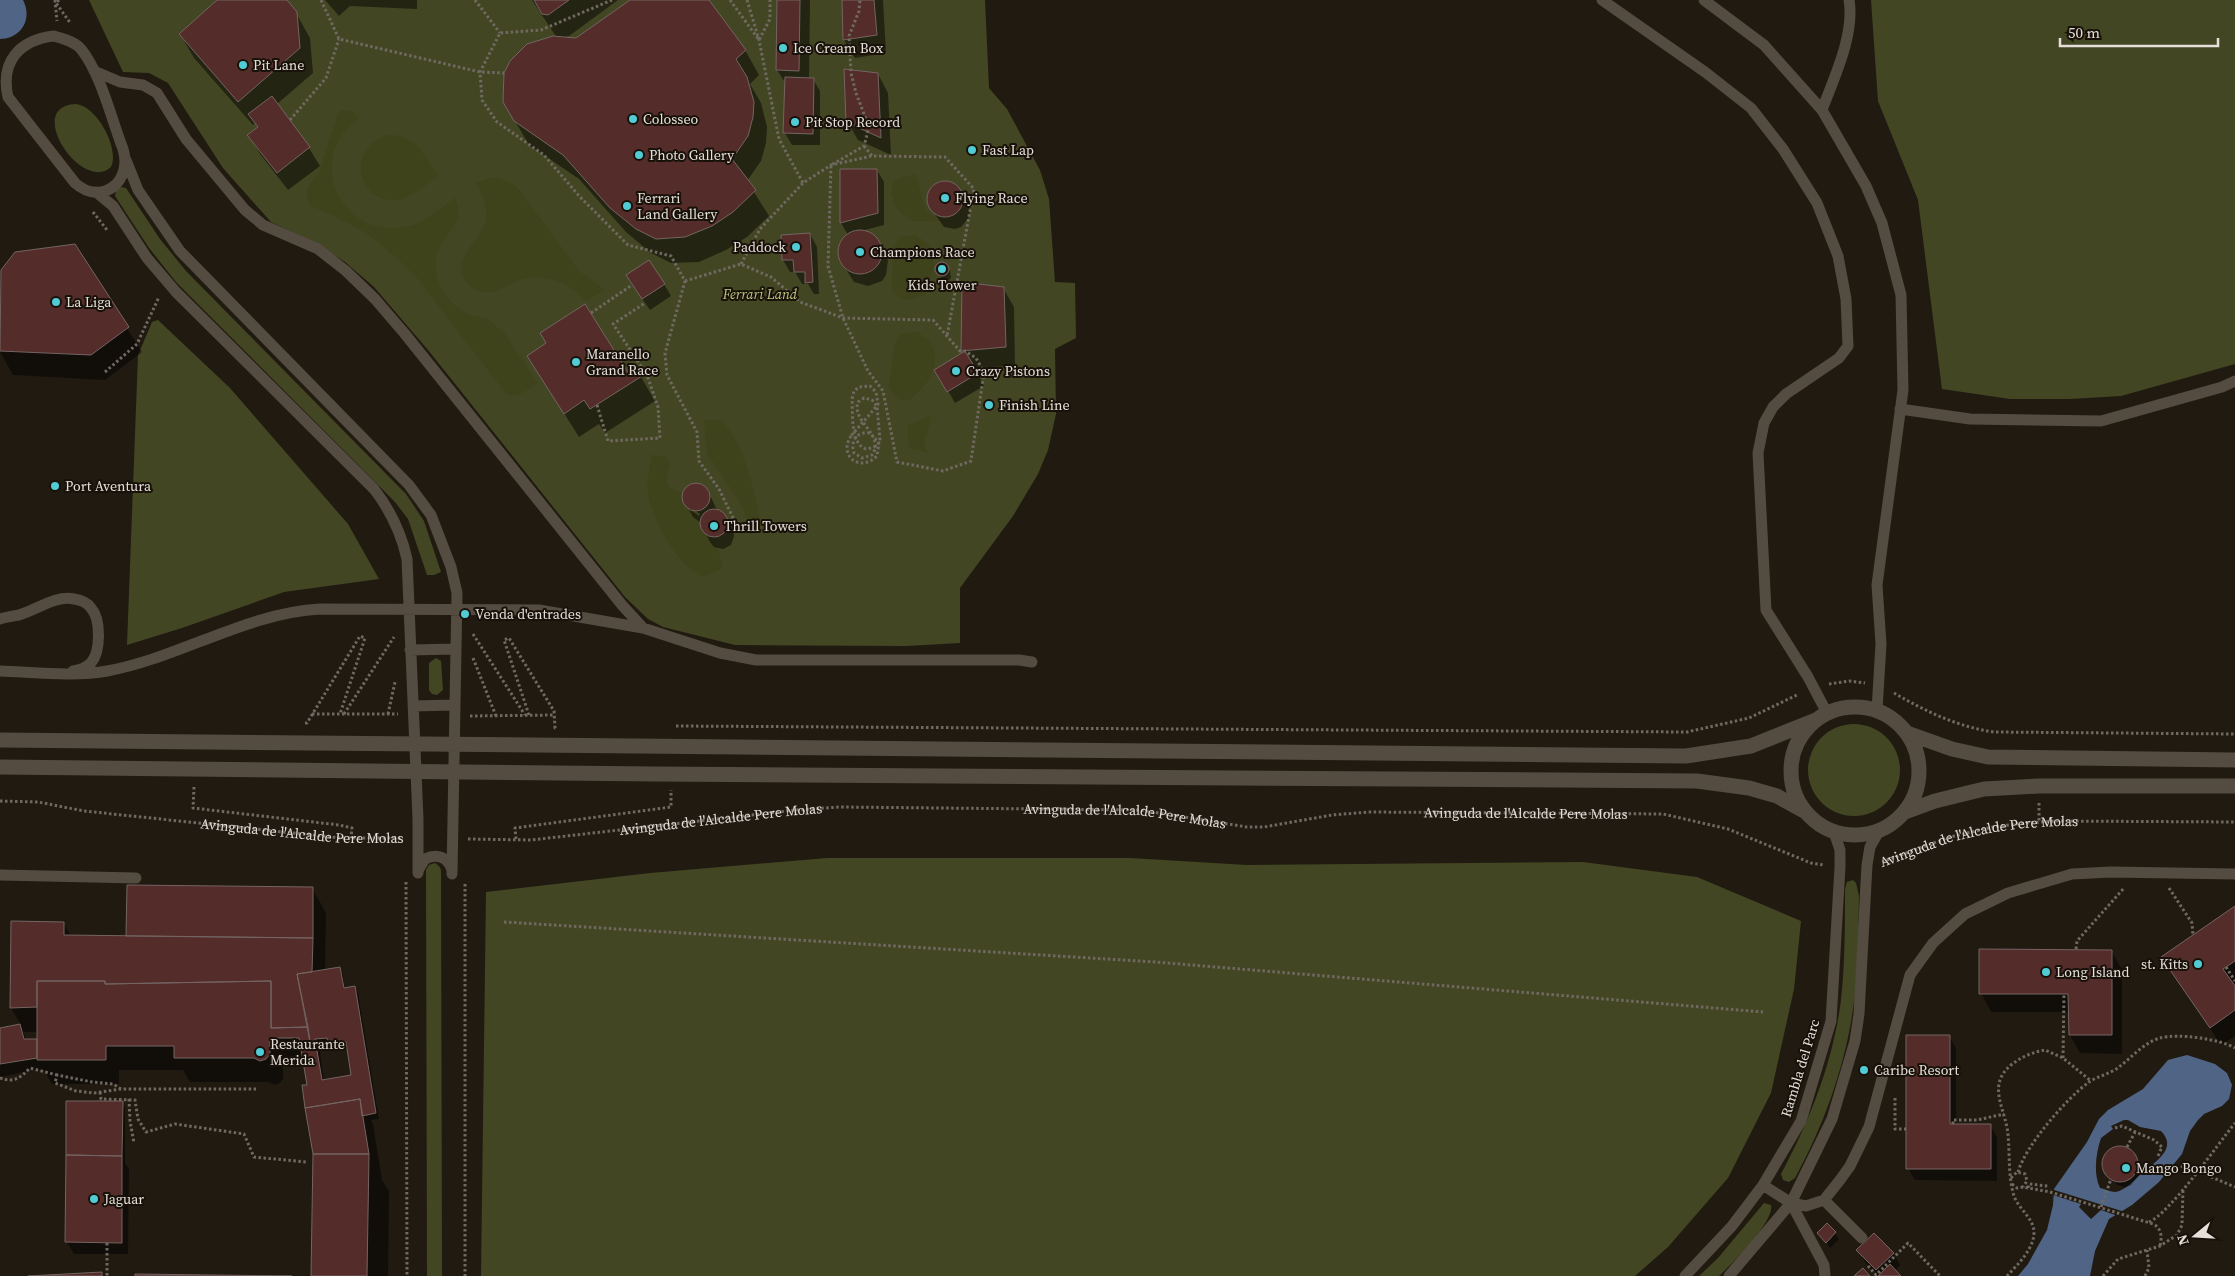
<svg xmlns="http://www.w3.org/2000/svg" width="2235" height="1276" viewBox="0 0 2235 1276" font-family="'Source Serif 4',serif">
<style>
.green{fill:#434623}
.forest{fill:#3f431b}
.water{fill:#506586;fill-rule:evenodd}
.pier{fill:#211a11}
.shadow{fill:#0007;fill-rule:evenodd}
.building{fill:#542c29;stroke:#746563;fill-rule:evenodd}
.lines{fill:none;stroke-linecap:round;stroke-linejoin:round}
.path{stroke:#706962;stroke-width:3;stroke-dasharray:2.5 2.5;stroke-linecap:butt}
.service{stroke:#544b41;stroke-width:11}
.tertiary{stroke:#544b41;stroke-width:15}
.poi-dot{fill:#51ccd4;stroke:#181109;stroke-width:2}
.labels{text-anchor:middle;stroke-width:4;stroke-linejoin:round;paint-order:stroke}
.poi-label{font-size:14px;fill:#e4dfd9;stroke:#181109;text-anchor:start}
.park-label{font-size:14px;font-style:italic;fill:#bfc682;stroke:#181109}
.street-label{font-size:14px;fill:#e4dfd9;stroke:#181109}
</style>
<rect width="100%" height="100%" fill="#211a11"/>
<!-- green -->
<path class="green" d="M89,0H985L989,88L1007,109L1040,170L1049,199L1055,282L1075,283L1076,338L1055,349L1056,414L1048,450L1038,474L1013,516L960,588V643L906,646L735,645L663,627L648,619L625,597L428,350L374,287L345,262L317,244L271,222L223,168L168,83L149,73L123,72Z
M1871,0H2235V364L2121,396L2070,399H2010L1942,389L1918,200L1878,101Z
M76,104C97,106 120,149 111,167C82,194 23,106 76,104Z
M121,187L126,188L160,239L186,271L406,494L424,521L441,572L434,575H427L408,519L395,502L176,282L149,248L115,196L116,190Z
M158,320L230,388L348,524L379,579L284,592L182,628L127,645L138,355L152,322Z
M436,658L441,661L443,690L437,695L432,694L429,690V663Z
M1808 770a46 46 0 1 1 92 0a46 46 0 1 1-92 0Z
M827,858H1130L1247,865L1583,862L1697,877L1801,921L1794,989L1771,1093L1728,1178L1668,1247L1635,1276H481L486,892L650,873Z
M435,863L439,866L441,870L442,1276H427L426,870L429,865Z
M1853,880L1856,883L1859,896C1858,931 1859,967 1854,1002C1846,1064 1825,1123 1795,1178L1789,1182L1783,1180L1781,1174C1810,1120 1833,1062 1841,1000C1845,964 1845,926 1845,889L1847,882Z
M1764,1203L1771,1205C1775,1221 1732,1264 1719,1276H1699L1718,1258Z"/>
<!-- forest -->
<path class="forest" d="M342,110L353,112L359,118C301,160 343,243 410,226C426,222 441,207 455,198C468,226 441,232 436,257C431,286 457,319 487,318L505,334L538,383C528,389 519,398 507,395L417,278L398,259L368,234L331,214L311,206L307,200V189L319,173L338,114Z
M387,135C417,135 423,154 438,176C427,184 415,195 402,199C362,209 341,152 387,135Z
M915,174C927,206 918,218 957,221H912L896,208L891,193L894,180Z
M491,178H499L516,186L579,271L605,290L586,301C567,282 545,271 517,281C508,284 499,292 489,292C482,292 473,290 468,284C447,260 482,242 486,219C488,206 483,195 476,183Z
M916,235L929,245L934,264L924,295C911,301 904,302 892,291L893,249L900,237Z
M917,332C921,335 927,338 930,342C944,365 926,388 908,401L899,399L889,388L894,345L901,334Z
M932,415L924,444L927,452L909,448L908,426Z
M704,420L722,421C746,448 754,490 761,525L750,535L743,507L707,453Z
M652,455L666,457L670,464L666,478L669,487L682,494L685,505L694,511L702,510L709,504L710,509C693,519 698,533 715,537L723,568L702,577C696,572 689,568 683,562C669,547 651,514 648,493C646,480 650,467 652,455Z"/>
<!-- water -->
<path class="water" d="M0,0H23C33,19 21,39 0,39Z
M2187,1055L2215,1064L2227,1073L2232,1085L2229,1099L2222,1106L2204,1114L2198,1120L2190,1131L2182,1154L2159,1182L2132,1205L2109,1219L2095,1251L2090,1276H2018L2028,1264L2047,1230L2053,1205L2054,1189L2087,1142L2099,1119L2108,1110L2143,1089L2168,1060ZM2124,1120H2128L2140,1127L2161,1131C2179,1149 2153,1163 2141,1174C2134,1180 2125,1191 2115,1192C2111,1192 2105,1189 2100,1188C2093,1173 2096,1153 2101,1138L2113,1129L2111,1126Z"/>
<!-- pier -->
<path class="pier" d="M2051,1189L2125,1212L2118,1216L2101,1210L2091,1219L2079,1207L2081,1204L2050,1194Z"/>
<!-- shadow -->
<path class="shadow" d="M219,0H285L296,13L310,38L313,73L277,104L309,148L320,166L288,190L260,154L249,135L258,128L255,123L253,125L194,58L180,34Z
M325,0H417V9L350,6L339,16Z
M532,0H618L569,36L561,38L576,40L638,0H708L745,50L759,75L750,84L761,103L767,127L766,143L761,161L747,181L769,216L747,237L726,250L699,262L671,263L651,253L626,232L579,179L529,145L504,102L557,38Z
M778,0H810L809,79H813L820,91V145H792L785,133L786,84L777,70Z
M843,0H883L886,53L855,58L844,40Z
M878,74L888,93L891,155L858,140L847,121Z
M842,170H877L884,182V225L861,231L873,235L888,260L886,275L882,281L868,286L854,282L842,263L839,249L846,236L848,235L841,223Z
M940,182H951L960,190L968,203L970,214L968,219L961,227L955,229L944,227L929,206L928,200L931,189Z
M810,234L817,247L819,294H814L808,284H802L795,272H790L783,260L782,236Z
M74,245L142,352L105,380L13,375L0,352V285L2,270Z
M940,264L947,265L950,271L951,278L949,280L942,279L938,273L937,269Z
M664,284L671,296L650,310L634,287Z
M1003,288L1014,307L1015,365L975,369L984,386L955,403L936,370L964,353L963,351Z
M528,356L629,375L637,370L655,401L605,433L599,424L579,437Z
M697,484L708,491L717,510L725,516L733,529L734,536L731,545L723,549L714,547L710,542L700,522L693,517L686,504L684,494L686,489ZM689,506L700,514L699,516L689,509Z
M312,888L326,913L325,971L340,968L343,974L345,989L354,987L358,993L379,1119L371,1120L373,1124L382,1180L389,1191L388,1276H313L314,1154L305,1062H283V1079L280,1083L275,1085L268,1082H190L183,1070H119V1084H52L44,1070H33L0,1077V1029L21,1025L11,1008L63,923L71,936L127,937ZM23,1032H38V1040H27ZM315,1039L316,1041L301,1045ZM329,1043L333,1050L348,1047L353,1076L324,1081L319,1045Z
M2235,907V1036L2221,1045L2163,958Z
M2111,951L2122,969V1054L2080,1053L2070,1035V1012H1991L1981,993Z
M1949,1036L1956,1048V1125H1990L1997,1137V1181L1915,1180L1908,1168Z
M122,1103L125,1108V1163L129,1169L128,1254H74L67,1242Z
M2124,1147L2135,1156L2138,1162L2139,1175L2131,1185L2126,1187L2117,1185L2104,1170L2105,1157L2114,1148Z
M1827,1225L1839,1239L1830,1248L1819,1233Z
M1858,1250L1893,1253L1900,1265L1895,1271L1900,1276H1879L1865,1262Z"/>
<!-- building -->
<path class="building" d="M217,0H287L297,12L300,48L238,102L179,34Z
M534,0H569L548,15L542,14Z
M630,0H709L746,50L736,59L747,77L754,102L753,117L748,136L732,159L756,190L733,212L712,226L685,237L656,239L636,229L610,208L563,155L514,121L503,102L504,73L510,61L527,44L553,36L576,38Z
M777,0H800L799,71L776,70Z
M842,0H874L877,35L843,40Z
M844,69L878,73L881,138L846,122Z
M785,77L814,78L813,134L783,133Z
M272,96L310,147L277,173L247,135L258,127L248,114Z
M840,169H877L878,213L840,223Z
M927 199a18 18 0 1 1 36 0a18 18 0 1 1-36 0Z
M838 252a22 22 0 1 1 44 0a22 22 0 1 1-44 0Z
M810,233L813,282L805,283V272H794L793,260H782L781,235Z
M75,244L129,327L91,355L0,351L1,270L15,252Z
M649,260L665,284L642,299L626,275Z
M935 269a7 7 0 1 1 14 0a7 7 0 1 1-14 0Z
M962,282L1004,287L1006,347L961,351Z
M585,304L629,374L637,369L642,376L590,409L584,400L564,414L527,356L546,343L540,333Z
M965,351L978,373L947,392L934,370Z
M682 497a14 14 0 1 1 28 0a14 14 0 1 1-28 0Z
M700 523a14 14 0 1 1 28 0a14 14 0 1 1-28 0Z
M127,885L313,887V938L126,936Z
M2235,906V961L2223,969L2235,986V1010L2210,1028L2161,957Z
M11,921L64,922V935L313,938L312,972L297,974L308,1027L271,1028V981L105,984V981H37V1007L10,1008Z
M1979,949L2112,950V1035H2069L2068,994H1979Z
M340,967L344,988L355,986L376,1113L362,1116L360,1099L305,1108L302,1085H307L300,1044L310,1042L297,974ZM327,1038L328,1045L346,1042L351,1075L322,1080L315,1039Z
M37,981H105V984L271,981V1028L308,1027L310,1042L300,1044L299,1038H270V1054L266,1059L260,1061L254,1058H174V1046H106V1060H37Z
M20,1024L24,1039H37V1058L0,1064V1028Z
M1906,1035H1950V1124H1991V1169H1906Z
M360,1099L369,1154H313L305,1108Z
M66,1101H123L122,1156L66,1155Z
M2102 1164a18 18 0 1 1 36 0a18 18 0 1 1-36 0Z
M313,1154H369L367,1276H311Z
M66,1155L122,1156V1243L65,1242Z
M1827,1223L1836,1232L1826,1243L1817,1233Z
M1874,1233L1894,1253L1876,1270L1856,1250Z
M1890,1264L1901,1276H1878Z
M1863,1268L1870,1276H1854L1856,1274Z
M102,1272V1276H28Z
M135,1274L292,1276H135Z"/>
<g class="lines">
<!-- path -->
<g class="path">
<path d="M55,0L57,21"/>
<path d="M59,0L56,3L71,24"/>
<path d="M321,0L339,39L480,72L504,73"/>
<path d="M475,0L500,33"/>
<path d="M612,0L541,30L500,33L480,72L482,100L497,122L544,155L580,197L628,245L671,256L685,281L665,353L667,375L697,432L699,461L719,489L739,530"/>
<path d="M730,0L759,40L770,19V0"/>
<path d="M747,0L759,40L779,139L803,183"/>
<path d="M290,120L326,78L339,39"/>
<path d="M864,146L872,156"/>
<path d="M93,212L107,230"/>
<path d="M741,264L760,229L803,183L831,165L872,156L945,157L974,189L947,336"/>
<path d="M685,281L741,264L771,277L800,302L843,318L933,320L960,351H965L976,358L984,372L971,461L943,471L897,462L883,391L868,371L843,318L828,266L831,165L864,146L869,127L856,93L851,73L849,36L859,11L860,0"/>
<path d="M591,313L632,285"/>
<path d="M105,372L137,344L159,297"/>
<path d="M597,405L608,441L660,438L658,407L647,375L613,324L645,303"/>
<path d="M851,436C838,456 860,473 877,456L879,443L870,433C857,431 850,441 854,453L862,458L872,455C886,435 851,422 858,402L864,398L872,400L877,406L880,440C878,446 873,448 866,449C850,444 853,413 852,399L854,391L859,387L870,386L876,392L878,404C870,415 860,425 851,436"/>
<path d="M473,634L525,715"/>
<path d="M473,658L496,716"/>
<path d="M1829,684L1849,681L1865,683"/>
<path d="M1894,693C1925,711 1958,727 1994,732L2235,734"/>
<path d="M312,714H398"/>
<path d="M344,714L394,637"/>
<path d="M388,714L395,682"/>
<path d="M529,715L504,640L509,638L554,711L555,728H557"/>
<path d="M470,716L555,715"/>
<path d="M305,723H307L360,636L365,638L340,714"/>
<path d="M676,726L1687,732L1749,718L1799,694"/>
<path d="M194,787L193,808L339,825L352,828L351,838"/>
<path id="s1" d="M0,801L38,802L84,811L341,838H402"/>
<path d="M2039,803V822"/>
<path id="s2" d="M468,839L531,840L796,810L840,807L1140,810L1247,827H1264L1332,815L1369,812L1663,814L1728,829L1811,863L1824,865"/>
<path d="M516,839L515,828L671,807V790"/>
<path id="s3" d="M1882,862L1950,837L1993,827L2025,823L2057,821L2235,822"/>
<path d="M406,882L407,1276"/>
<path d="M465,884V1276"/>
<path d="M2169,888L2192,923L2193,935"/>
<path d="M504,922L1155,962L1763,1012"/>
<path d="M2076,949L2077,941L2124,888"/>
<path d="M2226,967L2235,981"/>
<path d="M2063,1058L2064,994"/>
<path d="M0,1078C14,1083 20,1078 30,1068L57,1075"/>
<path d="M121,1089L113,1084L92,1082L57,1075L55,1083L76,1091L94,1093L121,1089H256"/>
<path d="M100,1092L101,1099L135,1100L138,1119L146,1132L175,1124L244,1134L254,1157L306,1162"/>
<path d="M1895,1098V1129H1906"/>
<path d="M129,1099L130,1121L134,1143"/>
<path d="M1953,1124V1120H1977L2004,1114"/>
<path d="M2115,1128L2122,1126L2154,1140L2162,1147L2158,1156"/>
<path d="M2127,1147L2135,1132"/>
<path d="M2181,1166L2195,1173"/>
<path d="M2197,1171L2235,1187"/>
<path d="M2018,1172C2026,1145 2066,1099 2089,1082C2098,1076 2110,1074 2119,1067C2132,1057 2145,1042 2160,1038C2177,1033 2220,1039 2235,1048"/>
<path d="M2011,1178L2017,1172L2025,1174L2027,1181L2023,1187"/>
<path d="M2012,1184L2017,1188L2023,1187L2050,1192L2153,1224C2162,1228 2162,1238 2160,1246"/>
<path d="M2028,1188L2029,1184L2048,1186"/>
<path d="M2101,1207L2111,1179"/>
<path d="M2149,1222C2170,1213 2218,1144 2235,1123"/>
<path d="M107,1243V1276"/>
<path d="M1868,1266L1876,1275L1908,1243L1940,1276"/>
<path d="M2007,1276C2018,1264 2034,1249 2034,1232C2034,1219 2018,1208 2014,1196C2008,1177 2010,1155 2008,1135C2006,1109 1986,1086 2011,1065C2021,1057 2033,1052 2045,1050L2063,1058L2091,1081"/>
<path d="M2103,1276L2118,1259L2160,1246L2177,1235L2182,1225L2183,1189"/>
<path d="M2145,1276L2149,1268L2147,1250"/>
</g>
<!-- service -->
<path class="service" d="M1602,0L1705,72L1751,108L1783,149L1817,203L1838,256L1846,299L1848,346L1839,358L1786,394L1773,407L1764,423L1758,453L1766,610L1808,677L1827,713
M1704,0L1764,45L1822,110L1866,186L1882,223L1901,295L1903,390L1877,585L1881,644L1877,710
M54,36C63,39 74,41 81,49C101,74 111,118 123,149C133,181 102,207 75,183L8,97C0,62 19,40 54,36Z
M94,71L120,82L143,85L157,93L186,139L245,210L263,225L318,249L346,271L375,299L405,334L622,605L643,628
M1822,110C1834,78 1855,34 1849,0
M126,160L138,190L180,251L409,485L431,515L451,567L457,593L452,874
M96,192L113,206L147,258L176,292L374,489C391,511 401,532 407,559L418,819V873
M1900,409L1970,419L2101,421L2222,387L2235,381
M0,619C6,617 13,616 19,615C37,610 55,595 74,599C81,600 87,602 91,608C101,619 101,651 91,663C86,668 80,670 73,671
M410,650L455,649
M0,671C32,672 76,677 107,671C179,658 246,613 320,609L539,610L643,628L720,653L756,660H1019L1032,662
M413,706L454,705
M419,869L425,859C437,853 448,857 452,870
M0,875L136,878
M1763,1185L1791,1203L1806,1206L1824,1200L1840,1180L1850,1166L1869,1127L1910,975L1933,943L1965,914L2008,893L2072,874L2111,872L2235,874
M1824,1200L1862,1238
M1791,1203L1824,1265L1825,1276
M1685,1276L1732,1226L1763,1185L1801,1121L1831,1021L1840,867V850L1834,832
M1729,1276L1791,1203L1832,1119L1855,1041L1859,1014L1867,865L1870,847L1879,831"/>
<!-- tertiary -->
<path class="tertiary" d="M1791 771a64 64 0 1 1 128 0a64 64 0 1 1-128 0Z
M1907,733L1952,749L1988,757L2235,760
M0,740L1686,756L1751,746L1816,720
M0,767L655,774L1697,781L1749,788L1777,796L1804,811
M1905,812L1935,801L1984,789L2039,786H2235"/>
</g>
<!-- markers -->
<g class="poi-dot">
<circle cx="783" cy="48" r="5"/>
<circle cx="243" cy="65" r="5"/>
<circle cx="633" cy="119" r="5"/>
<circle cx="795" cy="122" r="5"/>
<circle cx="972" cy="150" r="5"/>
<circle cx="639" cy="155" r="5"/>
<circle cx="945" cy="198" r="5"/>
<circle cx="627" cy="206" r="5"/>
<circle cx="796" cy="247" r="5"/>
<circle cx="860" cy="252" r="5"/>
<circle cx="942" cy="269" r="5"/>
<circle cx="56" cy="302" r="5"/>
<circle cx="576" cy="362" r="5"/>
<circle cx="956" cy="371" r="5"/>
<circle cx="989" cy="405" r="5"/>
<circle cx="55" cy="486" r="5"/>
<circle cx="714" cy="526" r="5"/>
<circle cx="465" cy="614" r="5"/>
<circle cx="2198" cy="964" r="5"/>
<circle cx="2046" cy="972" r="5"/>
<circle cx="260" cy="1052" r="5"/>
<circle cx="1864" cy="1070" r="5"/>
<circle cx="2126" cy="1168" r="5"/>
<circle cx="94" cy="1199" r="5"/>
</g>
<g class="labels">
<!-- poi labels -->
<g class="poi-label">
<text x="793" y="53">Ice Cream Box</text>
<text x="253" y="70">Pit Lane</text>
<text x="643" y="124">Colosseo</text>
<text x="805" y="127">Pit Stop Record</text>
<text x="982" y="155">Fast Lap</text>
<text x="649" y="160">Photo Gallery</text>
<text x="637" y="203">Ferrari<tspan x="637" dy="16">Land Gallery</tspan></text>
<text x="955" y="203">Flying Race</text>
<text x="786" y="252" text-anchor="end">Paddock</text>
<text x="870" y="257">Champions Race</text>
<text x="942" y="290" text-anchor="middle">Kids Tower</text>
<text x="66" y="307">La Liga</text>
<text x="586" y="359">Maranello<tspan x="586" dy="16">Grand Race</tspan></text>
<text x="966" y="376">Crazy Pistons</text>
<text x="999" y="410">Finish Line</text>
<text x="65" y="491">Port Aventura</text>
<text x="724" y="531">Thrill Towers</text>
<text x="475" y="619">Venda d'entrades</text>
<text x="2188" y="969" text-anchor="end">st. Kitts</text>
<text x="2056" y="977">Long Island</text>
<text x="270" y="1049">Restaurante<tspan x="270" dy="16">Merida</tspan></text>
<text x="1874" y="1075">Caribe Resort</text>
<text x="2136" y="1173">Mango Bongo</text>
<text x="104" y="1204">Jaguar</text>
</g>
<!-- park labels -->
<g class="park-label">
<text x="760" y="299">Ferrari Land</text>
</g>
<!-- street labels -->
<g class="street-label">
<text dy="5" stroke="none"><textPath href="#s2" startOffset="1062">Avinguda de l'Alcalde Pere Molas</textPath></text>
<text dy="5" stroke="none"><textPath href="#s2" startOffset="659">Avinguda de l'Alcalde Pere Molas</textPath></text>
<text dy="5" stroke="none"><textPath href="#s2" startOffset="254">Avinguda de l'Alcalde Pere Molas</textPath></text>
<text dy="5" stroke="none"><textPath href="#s1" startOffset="304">Avinguda de l'Alcalde Pere Molas</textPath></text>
<text dy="5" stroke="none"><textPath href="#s3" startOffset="100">Avinguda de l'Alcalde Pere Molas</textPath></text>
<text transform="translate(1800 1068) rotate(-73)" y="5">Rambla del Parc</text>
</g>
</g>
<!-- north arrow -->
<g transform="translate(2195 1236) rotate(252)" stroke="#181109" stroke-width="4" paint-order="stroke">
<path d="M0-4L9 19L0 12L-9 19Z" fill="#e4dfd9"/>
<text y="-8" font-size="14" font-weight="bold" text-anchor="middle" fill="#e4dfd9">N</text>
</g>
<!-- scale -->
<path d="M2060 38v8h158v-8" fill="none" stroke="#e4dfd9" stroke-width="2.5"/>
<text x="2068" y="38" font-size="15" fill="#e4dfd9" stroke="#181109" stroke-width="4" paint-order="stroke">50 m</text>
</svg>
